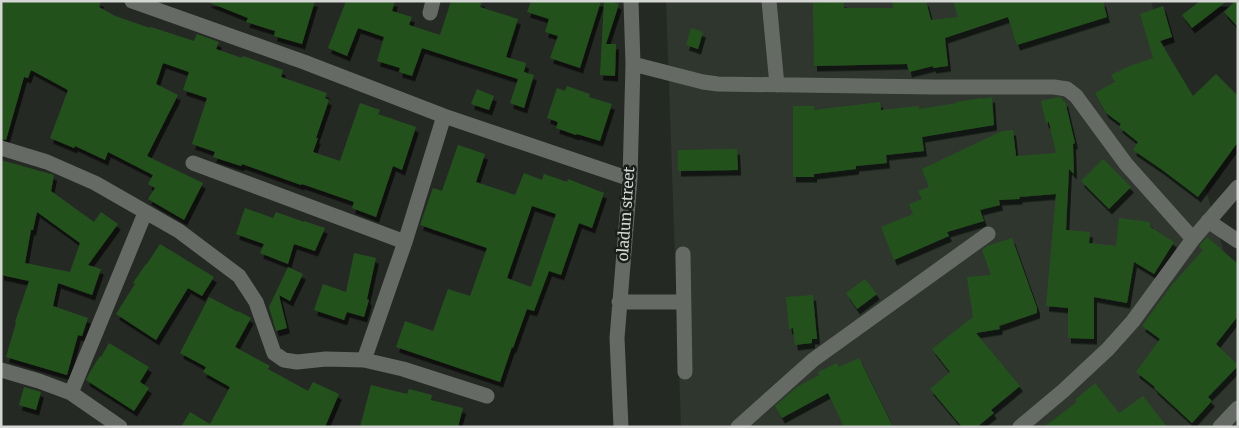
<svg xmlns="http://www.w3.org/2000/svg" width="1239" height="428" viewBox="0 0 1239 428" font-family="Merriweather,serif">
<style>
.built{fill:#2e362d}
.building{fill:#24511f;fill-rule:evenodd;filter:url(#shadow)}
.lines{fill:none;stroke-linecap:round;stroke-linejoin:round}
.minor{stroke:#666a65;stroke-width:15}
.labels{text-anchor:middle;stroke-width:5;stroke-linejoin:round;paint-order:stroke}
.street-label{font-size:15px;fill:#d4d7d4;stroke:#1b1f1b}
</style>
<defs>
<filter id="shadow"><feDropShadow dx="3" dy="5.5" stdDeviation="0" flood-color="#0009"/></filter>
</defs>
<rect width="100%" height="100%" fill="#252924"/>
<!-- built -->
<path class="built" d="M666,1H1151L1238,301V427H681Z"/>
<!-- building -->
<path class="building" d="M1,1H101L99,7L115,16L150,28L151,27L194,41L197,34L219,42L216,49L242,58L243,56L283,70L281,77L327,93L325,98L329,100L316,138H318L313,152L340,161L360,103L380,110L378,114L416,127L402,170L393,166L376,217L352,208L354,202L302,184L301,185L242,164L241,166L213,157L215,152L192,144L207,98L183,90L189,72L163,63L156,84L178,95L147,156L203,183L184,220L148,199L155,188L148,184L153,175L108,152L105,160L75,146L74,148L50,138L68,90L31,70L28,78L24,77L6,140L1,139Z
M208,1H315L302,44L274,36L275,31L246,22L248,18L208,2Z
M346,1H395L392,11L412,17L409,25L440,35L451,1H482L480,7L518,19L506,57L526,63L524,72L534,75L524,108L510,103L518,79L422,48L412,76L399,72L400,68L377,61L384,37L358,28L347,56L328,48Z
M531,1H601L580,68L550,58L558,36L545,32L549,19L527,12Z
M604,1H611L619,4L606,44H616L615,76L600,75Z
M892,1H926L931,20L958,17L953,1H1103L1107,17L1017,45L1008,17L945,38L948,66L933,68V66L909,72L907,64L814,66L813,3L844,2V8H893Z
M1200,1H1227L1192,28L1182,15Z
M1235,1H1238V27L1224,12Z
M1163,6L1172,37L1160,41L1193,96L1216,74L1238,96V142L1198,197L1161,169L1133,150L1138,142L1119,127L1121,124L1106,113L1095,93L1115,82L1111,75L1127,67L1153,58L1140,14Z
M691,28L703,32L698,49L686,45Z
M567,86L590,94L589,97L612,104L600,141L577,134L576,135L556,128L558,122L547,118L557,88L565,91Z
M477,89L494,96L489,110L471,104Z
M992,97L994,125L922,137L924,151L886,155L887,163L856,166V169L814,174V177H793V106H814V110L880,102L881,110L919,106V109L957,103V102L981,98V99Z
M1058,97L1062,98L1063,102L1065,101L1075,143L1073,144L1074,174L1069,169L1066,230L1090,232L1089,243L1116,246L1119,218L1150,222V227L1174,242L1154,274L1134,262L1127,303L1094,297V339L1068,338V308L1046,306L1056,194L1019,197L1020,199L999,200L1000,205L980,210L984,221L947,232L949,236L894,260L881,227L913,214L909,204L922,199L918,191L929,187L922,169L1002,131L1013,130L1016,156L1056,153L1049,122L1046,123L1041,101Z
M458,145L485,154L476,182L515,195L524,173L542,180L544,174L567,182L568,179L604,193L592,228L579,223L561,275L549,271L534,311L527,309L513,348L512,347L500,382L396,347L405,321L433,331L448,289L470,296L487,248L420,225L433,188L442,191ZM532,206L556,214L531,287L507,278Z
M737,149L738,170L678,171V150Z
M1103,159L1131,187L1109,209L1081,181Z
M1,160L54,175L51,191L94,222L101,212L118,224L88,265L101,269L92,295L58,283L53,306L88,318L82,336L78,335L67,375L6,357L16,323L15,322L29,281L1,275ZM37,212L80,243L70,272L25,263L31,230H33Z
M245,208L273,218L276,212L304,222V221L325,228L315,251L294,244L288,264L260,253L264,244L236,234Z
M1207,237L1238,264V316L1216,344L1238,365V366L1208,397L1212,401L1192,423L1154,388L1155,387L1136,372L1160,339L1142,326L1171,286L1203,250L1199,246Z
M1012,238L1037,308V313L999,326L1000,329L976,333L1020,386L991,410L994,413L977,427H962L930,389L950,372L932,349L973,317L967,277L991,275L982,250L987,246Z
M160,244L214,277L202,296L188,288L156,340L116,314L135,284L133,283L146,264H147Z
M354,253L376,258L367,299L369,300L364,317L347,312L344,320L314,310L323,284L346,292Z
M288,267L303,274L290,301L279,295L287,328L276,331L269,307Z
M865,279L877,294L857,309L846,293Z
M813,295L817,339H812V343L795,345L793,328L789,329L786,297Z
M209,297L238,312V311L251,318L235,347L270,366L268,369L308,391L313,382L339,394L325,427H181L190,412L210,424L230,387L203,372L206,367L180,353Z
M109,343L149,367L140,382L149,388L134,411L86,380L90,372L100,356L101,357Z
M859,358L893,427H844L828,393L782,418L775,406L797,387L819,375L818,372L837,363L839,367Z
M1095,383L1119,413L1143,396L1167,427H1044L1077,402L1075,400Z
M371,385L407,394L409,389L432,395L431,400L463,408L458,427H360Z
M24,387L41,392L36,410L19,405Z"/>
<g class="lines">
<!-- minor -->
<path class="minor" d="M132,1L304,62L444,116L630,179
M769,1L777,85
M430,13L433,1
M633,64L703,82L718,84L934,87H1054L1067,89L1076,96L1126,164L1193,239
M1,148L47,162L95,183L179,231L239,276L256,302L274,353L284,360L297,362L326,359L364,360L405,242L444,116
M193,163L405,242
M1208,221L1238,241
M683,254L685,372
M619,302H684
M364,360L403,369L487,396
M1,370L39,381L71,393L120,427
M71,393L145,213
M621,427L617,338L630,179L633,64L631,1
M738,427L813,360L988,234
M1020,427L1063,391L1108,349L1133,321L1193,239L1238,187
M1220,427L1238,408"/>
</g>
<g class="labels">
<!-- street labels -->
<g class="street-label">
<text transform="translate(626 214) rotate(-86)" y="5">oladun street</text>
</g>
</g>
<!-- border -->
<rect width="1239" height="428" fill="none" stroke="#d4d7d4" stroke-width="5"/>
</svg>
